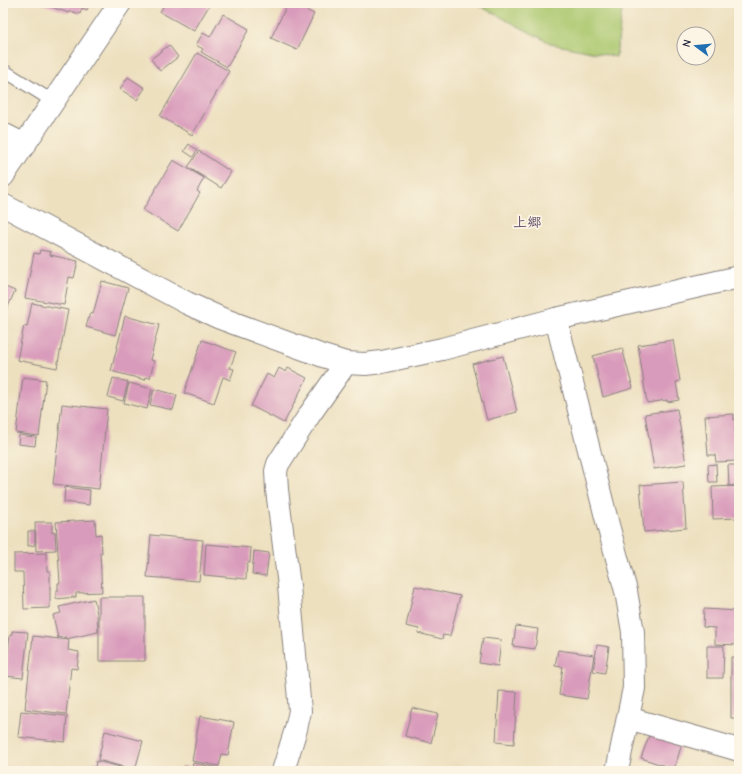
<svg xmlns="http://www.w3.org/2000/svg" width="742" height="774" viewBox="0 0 742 774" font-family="'Comic Neue','Klee One',sans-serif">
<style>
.green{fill:#aac76d;stroke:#667454}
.building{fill:#d99bbb}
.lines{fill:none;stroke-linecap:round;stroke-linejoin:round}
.lane-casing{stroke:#88817d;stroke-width:14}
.street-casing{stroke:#88817d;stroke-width:24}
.secondary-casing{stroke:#88817d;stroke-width:24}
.lane{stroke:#fff;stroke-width:12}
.street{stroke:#fff;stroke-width:22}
.secondary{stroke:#fff;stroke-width:22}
.labels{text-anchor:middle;stroke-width:3.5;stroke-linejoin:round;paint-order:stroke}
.neighbourhood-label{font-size:14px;font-weight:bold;fill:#624c68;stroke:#fcf5e5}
</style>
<rect width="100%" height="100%" fill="#fcf5e5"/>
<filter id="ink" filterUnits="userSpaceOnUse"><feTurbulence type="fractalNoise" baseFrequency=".025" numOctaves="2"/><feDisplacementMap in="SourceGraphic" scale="8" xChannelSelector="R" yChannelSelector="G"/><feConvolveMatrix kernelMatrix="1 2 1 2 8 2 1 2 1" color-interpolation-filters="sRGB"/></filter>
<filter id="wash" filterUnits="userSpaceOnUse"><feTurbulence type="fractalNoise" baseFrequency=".012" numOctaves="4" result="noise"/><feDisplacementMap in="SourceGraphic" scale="16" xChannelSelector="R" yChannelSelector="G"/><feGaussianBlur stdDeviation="0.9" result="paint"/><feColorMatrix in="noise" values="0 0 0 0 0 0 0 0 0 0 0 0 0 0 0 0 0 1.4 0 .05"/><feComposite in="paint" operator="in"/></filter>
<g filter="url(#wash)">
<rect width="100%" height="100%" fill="#ede0bf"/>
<!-- green -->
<path class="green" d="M474,3H623L616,57L552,44Z"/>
<g id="blocks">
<!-- building -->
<path class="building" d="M40,3H90L87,10L82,8L80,14L70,11L69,13Z
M165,3H207L210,4L194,31L160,12Z
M288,3H292L314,14L297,50L271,38Z
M223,14L249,29L227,67L201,52L203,49L196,45L203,33L210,37Z
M169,45L178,57L160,71L151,59Z
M197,53L229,71L192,135L160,116Z
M128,77L145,88L137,100L120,89Z
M189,144L197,150L193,157L184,151Z
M199,151L231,172L221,188L188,167Z
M173,160L204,178L197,191L200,193L178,231L143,210Z
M40,250L51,252L50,255L78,261L74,278L69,277L64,305L25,298L34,253L39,254Z
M102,281L128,288L115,335L86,327L90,313L93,314Z
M3,286L15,291L6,311L3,310Z
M32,303L68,310L57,368L17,360L24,326L27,327Z
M125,316L159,325L150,360L154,361L150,378L146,377L145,380L111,371Z
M202,340L236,352L230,368L234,369L230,380L223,377L214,403L184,393Z
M673,340L680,381L676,382L679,400L667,402V400L647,403L638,345Z
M622,348L633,388L603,397L593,356Z
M503,356L517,412L487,420L472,364Z
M279,368L286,372L288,368L307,378L284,423L251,406L267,374L274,378Z
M23,377L46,380L39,436L16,433Z
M113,378L128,382L123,401L108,397Z
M129,383L152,389L147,409L124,403Z
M154,389L177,395L173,410L150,405Z
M62,404L107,409L99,489L53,484Z
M677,409L686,464L654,469L645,414Z
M734,414V420H739V428H735L737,461L716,462L715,455H708L705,416Z
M19,435L36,437L35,446L18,444Z
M716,464L717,482H709L708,465Z
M728,465H739V485L729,486Z
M683,482L686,528L644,532L640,485Z
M739,486V518L713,519L712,487Z
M65,487L90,490L89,505L64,502Z
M95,520L96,535L101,534L102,553H100L102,592L76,593V597L56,599V591H58V583H60L56,522Z
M35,522H52V533L55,532L56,550L36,551Z
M28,531H35V545L28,546Z
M151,535L203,540L199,581L147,577Z
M206,544L251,548L250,563H247L246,579L204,575Z
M254,551L269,553L266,576L252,574Z
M46,553L47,571H50V608L24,609L23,572H14V554Z
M415,586L460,596L450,636L443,635L442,639L418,633L419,629L406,626Z
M99,597H145V661H99Z
M94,599L97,614L98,632L66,639V637L58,638L53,615L61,613L59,607Z
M704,609L739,611V645L715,644V628L703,627Z
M516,626L538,629L535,649L513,646Z
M12,631L28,632L23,678L5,676L10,635H12Z
M33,636L69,640L68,650L79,652L77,669L71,668L66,714L25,709Z
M483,638L501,640L498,666L479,663Z
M597,645L609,647L605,673L593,671Z
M707,646H724L723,678H707Z
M558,650L594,655L587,699L559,695L563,667L555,666Z
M731,657H739V718H731Z
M499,691L517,692L514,744L496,742Z
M412,708L438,714L431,743L405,736Z
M21,711L67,716L65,742L18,737Z
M200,716L234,722L228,755L222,754L219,766L192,761Z
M105,731L143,741L135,770L98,760Z
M650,733L682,744L674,769L641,758Z
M96,761L128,769L127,771H88L90,767L95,768Z
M193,763L224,769V771H183L184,766L192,768Z"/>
</g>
</g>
<g filter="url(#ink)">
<use href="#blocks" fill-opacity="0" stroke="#88817d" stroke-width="1"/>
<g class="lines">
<!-- lane casing -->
<g class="lane-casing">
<path id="lane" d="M3,70L54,102"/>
</g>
<!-- street casing -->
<g class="street-casing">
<path id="street" d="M3,134L25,145
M556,319L608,525L626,591L633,632L634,688L617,771
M628,718L739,750
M283,771L296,729L300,711L289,586L277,490L276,471L278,464L310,414L346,363"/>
</g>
<!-- secondary casing -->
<g class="secondary-casing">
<path id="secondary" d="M3,176L120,3
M3,205L187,303L220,318L323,356L346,363L365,364L382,362L442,349L556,319L739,277"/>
</g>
<!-- lane -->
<use href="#lane" class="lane"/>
<!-- street -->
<use href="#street" class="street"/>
<!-- secondary -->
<use href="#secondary" class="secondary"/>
</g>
</g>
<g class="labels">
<!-- neighbourhood labels -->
<g class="neighbourhood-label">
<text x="527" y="227">上郷</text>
</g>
</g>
<!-- margin -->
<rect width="742" height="774" fill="none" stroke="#fcf5e5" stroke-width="16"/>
<!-- north arrow -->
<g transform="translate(696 46) rotate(286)"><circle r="19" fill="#fcf5e5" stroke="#a5a1a1"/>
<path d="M0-3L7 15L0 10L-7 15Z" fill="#1f6fb2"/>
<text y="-6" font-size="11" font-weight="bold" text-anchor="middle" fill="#22223b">N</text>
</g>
</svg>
